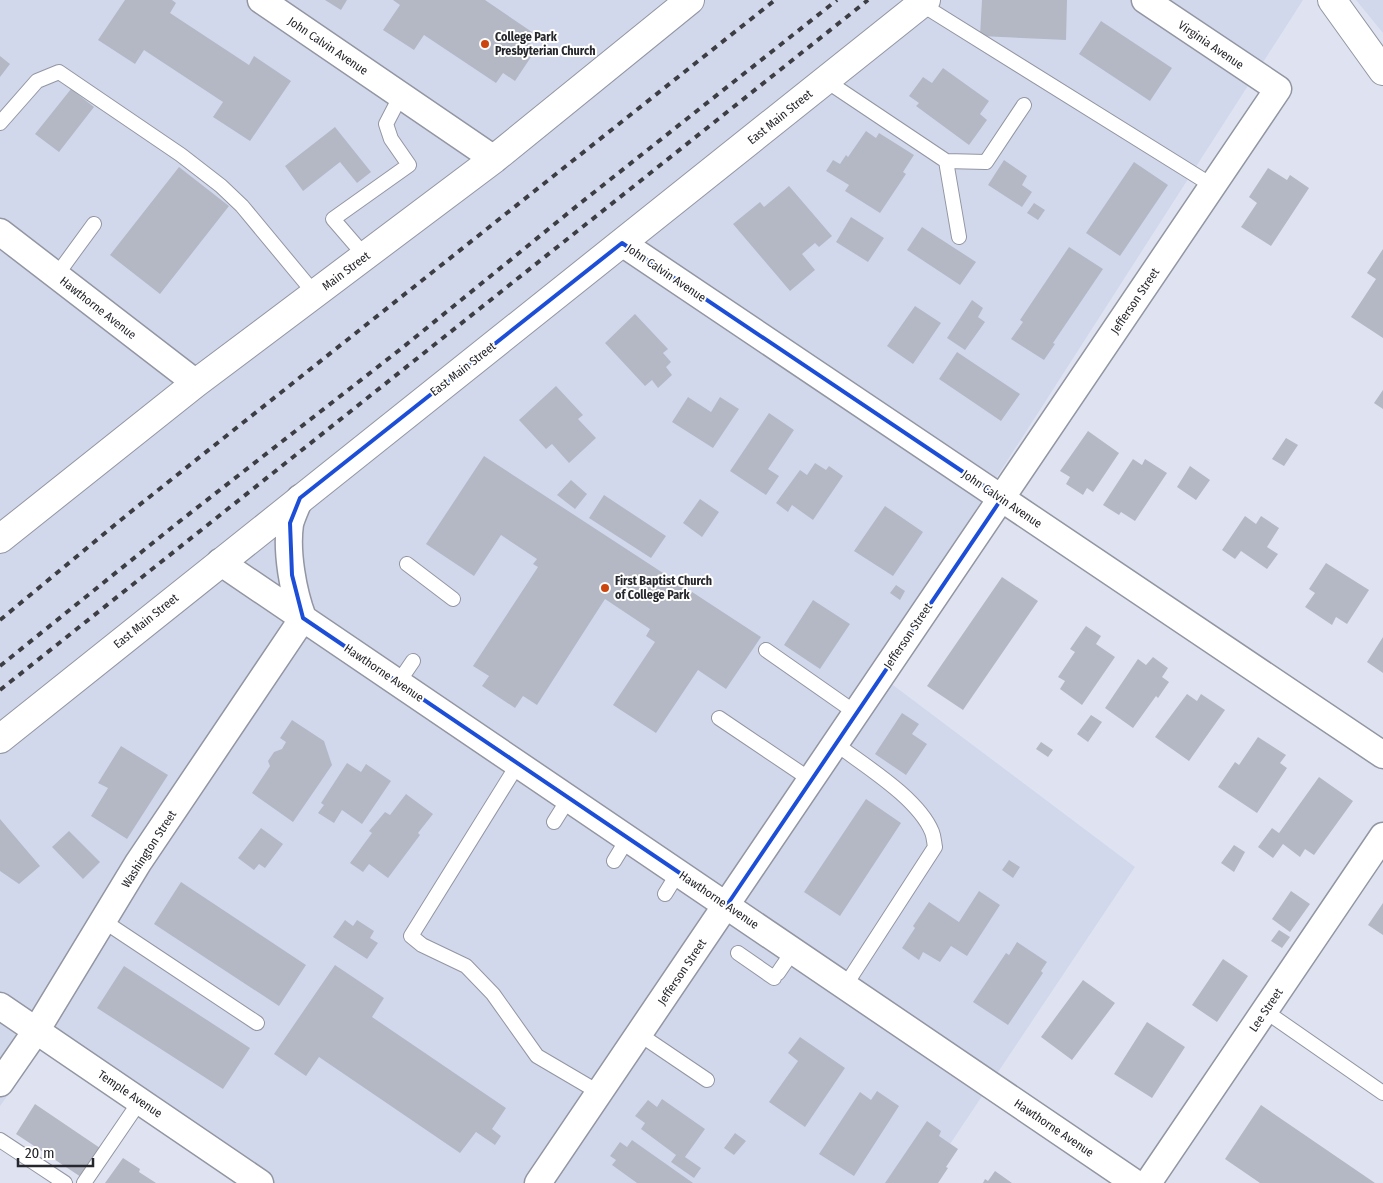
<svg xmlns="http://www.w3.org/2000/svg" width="1383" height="1183" viewBox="0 0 1383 1183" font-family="'Fira Sans Condensed',sans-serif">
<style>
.built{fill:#d2d8ec}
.building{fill:#b4b8c5}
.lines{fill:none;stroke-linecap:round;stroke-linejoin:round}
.service-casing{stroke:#9296a2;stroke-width:16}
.minor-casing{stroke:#9296a2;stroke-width:29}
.tertiary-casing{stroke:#9296a2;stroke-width:30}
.secondary-casing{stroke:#9296a2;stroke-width:30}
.primary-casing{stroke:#9296a2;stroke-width:30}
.service{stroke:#fff;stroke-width:14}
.minor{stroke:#fff;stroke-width:26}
.tertiary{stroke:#fff;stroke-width:28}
.secondary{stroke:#fff;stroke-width:28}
.primary{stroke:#fff;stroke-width:28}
.rail{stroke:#3d3e44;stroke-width:4;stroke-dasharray:6 6;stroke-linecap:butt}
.marked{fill:none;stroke:#1d4ed8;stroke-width:4;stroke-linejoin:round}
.poi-dot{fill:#cb450c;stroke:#fff;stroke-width:2}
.labels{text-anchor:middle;stroke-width:4;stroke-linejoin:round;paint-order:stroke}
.poi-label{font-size:12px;font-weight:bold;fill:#26272c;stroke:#fff;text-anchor:start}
.street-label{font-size:12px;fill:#26272c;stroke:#fff}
</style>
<rect width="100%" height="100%" fill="#dfe3f1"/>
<!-- built -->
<path class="built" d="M0,0H1303L873,670L1135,867L924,1183H246L43,1047L0,1106Z
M1356,0H1383V33Z"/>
<!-- building -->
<path class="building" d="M125,0H172L176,3L170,13L249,65L254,56L291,81L250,141L213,117L223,102L144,50L135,64L98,40Z
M325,0H347L341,10Z
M393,0H485L532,32L526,41L537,48L515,81L503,73L496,83L424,35L414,50L383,30L400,5Z
M982,0H1067L1066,40L980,36Z
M1101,21L1172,68L1150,101L1079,54Z
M0,56L10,64L0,77Z
M943,68L989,101L980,114L987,120L969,145L916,106L919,103L909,96L923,77L932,83Z
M71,89L94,107L59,152L35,134Z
M335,127L371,172L357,183L340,162L303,191L285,166Z
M866,131L876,138L879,133L914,155L903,172L906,174L880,213L845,191L849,185L826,171L833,160L840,164L846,155L848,157Z
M1004,160L1027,176L1022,185L1032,192L1022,207L988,185Z
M1134,162L1168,185L1120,256L1086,233Z
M179,167L229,206L160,294L110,255Z
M1268,168L1287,180L1290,175L1309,188L1271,246L1241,227L1257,203L1249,197Z
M789,186L832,236L819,247L815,243L802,254L815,270L790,291L733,224L760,202L764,207Z
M1034,203L1045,210L1038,220L1027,213Z
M851,217L884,238L868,262L836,242Z
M922,227L976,262L960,285L907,250Z
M1069,247L1103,269L1053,343L1055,344L1044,360L1011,339L1023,322L1020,320Z
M1383,249V338L1351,317L1376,279L1367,273Z
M972,300L983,308L978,317L985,322L965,350L947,338Z
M915,306L941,323L913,364L887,346Z
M635,314L668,349L663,353L671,362L666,367L672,375L658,388L652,380L645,386L605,343Z
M957,352L1020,394L1001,421L939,379Z
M556,386L583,415L578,419L596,438L569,463L552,444L546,449L519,420Z
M1383,390V409L1374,403Z
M688,397L711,412L720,397L739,409L713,448L672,422Z
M769,413L794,430L768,469L779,476L766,495L730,471Z
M1088,431L1119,453L1093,492L1087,488L1083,495L1066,484L1070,477L1060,471Z
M1286,438L1298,445L1284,466L1272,459Z
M484,456L761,637L726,689L698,670L656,733L613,705L655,642L646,636L650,629L605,599L537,705L523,696L515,708L482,686L489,676L473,666L538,567L533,564L537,559L501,535L474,576L426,544Z
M1133,459L1142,465L1145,459L1167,473L1135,521L1121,512L1119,515L1103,505Z
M815,463L826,470L829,466L843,476L813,520L792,505L788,512L776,503L800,470L807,475Z
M1190,466L1210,480L1196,500L1177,487Z
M571,480L587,494L575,509L557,495Z
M604,495L666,536L651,558L589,518Z
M700,499L719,512L702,537L683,523Z
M885,506L923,532L893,576L854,551Z
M1245,516L1256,524L1261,516L1279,528L1267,547L1278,554L1267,569L1241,551L1235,559L1222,550Z
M1326,563L1369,590L1347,624L1336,617L1332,625L1305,607L1315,593L1309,589Z
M1002,577L1038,601L963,710L927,686Z
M896,585L905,591L900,600L890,593Z
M813,600L850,624L820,669L784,645Z
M1086,626L1101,636L1096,644L1115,657L1082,705L1060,689L1065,681L1058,677L1075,652L1070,649Z
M1383,637V673L1367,662Z
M1153,657L1168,668L1162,677L1169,682L1158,698L1156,696L1133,728L1105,708L1138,659L1146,665Z
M1187,694L1197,701L1201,694L1225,710L1189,761L1155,737Z
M902,713L919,724L912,734L927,744L906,775L875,754Z
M1091,715L1102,722L1088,742L1077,734Z
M292,720L324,741L332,765L293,822L252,793L270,766L268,761L274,752L282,749L286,742L280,738Z
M1258,737L1286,755L1280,763L1287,768L1257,813L1218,787L1235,762L1239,765Z
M1041,742L1053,750L1048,757L1036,749Z
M121,746L168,775L127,839L91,816L108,788L98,783Z
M347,763L361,772L366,764L391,781L362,824L342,810L334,823L318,813L324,805L321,803Z
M1319,777L1353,801L1314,855L1305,849L1300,857L1283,844L1273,858L1258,847L1272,828L1279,833Z
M406,794L433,814L418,833L420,835L388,878L369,864L363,872L350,863L372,833L369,831L385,812L390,815Z
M866,799L901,823L840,916L804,892Z
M0,819L40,866L19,884L0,871Z
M261,828L283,844L265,868L259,864L254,870L238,858Z
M69,831L100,862L83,879L52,847Z
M1234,845L1245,852L1234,872L1221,863Z
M1009,860L1020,867L1013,878L1002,870Z
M181,882L306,965L279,1006L154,924Z
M979,891L1000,905L967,956L951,946L940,962L923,952L919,960L902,948L915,928L913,926L929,902L959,922Z
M1291,891L1310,904L1290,932L1272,919Z
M1383,903V935L1368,925Z
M345,920L353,926L357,920L374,931L370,938L378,943L367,959L333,937Z
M1279,930L1290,937L1282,948L1271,941Z
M1017,942L1047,962L1041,971L1043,973L1008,1025L973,1002L1006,953L1009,955Z
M1223,959L1248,976L1217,1022L1192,1005Z
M335,965L384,998L372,1017L506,1108L492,1129L501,1136L495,1145L476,1132L460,1153L319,1057L306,1076L274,1054Z
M124,966L250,1048L223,1089L97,1008Z
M1083,980L1115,1003L1072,1060L1041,1037Z
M1147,1022L1185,1047L1152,1098L1114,1074Z
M800,1037L845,1068L805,1127L769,1102L798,1061L788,1053Z
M877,1091L899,1106L854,1176L819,1154L860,1092L871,1100Z
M662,1099L705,1129L685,1157L701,1168L694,1178L671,1162L676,1155L641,1129L645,1123L635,1116L648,1100L657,1107Z
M35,1104L100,1148L81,1177L16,1134Z
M1261,1105L1375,1183H1260L1225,1159Z
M927,1121L941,1131L939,1136L958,1149L946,1167L948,1168L938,1183H885Z
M735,1133L746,1141L734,1155L724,1148Z
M632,1140L693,1183H637L612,1165L616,1160L610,1156L620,1142L627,1147Z
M123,1158L140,1169L139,1172L156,1183H105Z
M995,1171L1012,1183H983L985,1179L988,1181Z"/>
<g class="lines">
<!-- service casing -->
<g class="service-casing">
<path id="service" d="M921,4L1213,186
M825,80L946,161L959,237
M0,123L37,81L59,72L181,155L221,186L242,206L315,294
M946,161L986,162L1024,105
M365,256L333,219L409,165L391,139L386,124L401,95
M56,276L94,224
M407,564L453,599
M766,650L856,713
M398,683L413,661
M719,718L811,780
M836,744C865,766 918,798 932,832C934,837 934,842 935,847L845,986
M518,764L411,936L422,945L466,966L493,994L537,1056L600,1093
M554,822L569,798
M614,861L628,838
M665,894L678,873
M102,920L257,1023
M738,953L774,978
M778,973L793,951
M1265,1011L1383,1093
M639,1034L707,1080
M0,1140L65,1183
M84,1183L140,1101"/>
</g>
<!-- minor casing -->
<g class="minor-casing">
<path id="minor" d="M261,0L494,159
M0,232L196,383
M622,243L1383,755
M220,562L1135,1183
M0,1006L260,1183
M0,1083L36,1031L138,863L303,618C293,592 286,552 290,524C292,516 297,506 300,498
M538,1183L1278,89L1145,0
M1148,1183L1383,836"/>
</g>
<!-- tertiary casing -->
<g class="tertiary-casing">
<path id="tertiary" d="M0,739L926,0"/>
</g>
<!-- secondary casing -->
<g class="secondary-casing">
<path id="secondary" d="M1332,0L1383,71"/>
</g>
<!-- primary casing -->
<g class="primary-casing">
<path id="primary" d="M0,539L196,383L494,159L690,0"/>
</g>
<!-- service -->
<use href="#service" class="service"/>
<!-- minor -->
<use href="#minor" class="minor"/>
<!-- tertiary -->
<use href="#tertiary" class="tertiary"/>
<!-- secondary -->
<use href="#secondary" class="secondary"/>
<!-- primary -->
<use href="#primary" class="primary"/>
<!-- rail -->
<path class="rail" d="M0,620L128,514L775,0
M0,666L180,521L402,348L578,205L837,0
M0,690L868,0"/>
</g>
<!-- marked area -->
<path class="marked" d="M622,243L1002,498L727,905L303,618L292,575L290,523L300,498Z"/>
<!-- markers -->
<g class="poi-dot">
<circle cx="485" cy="44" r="5"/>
<circle cx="605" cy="588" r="5"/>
</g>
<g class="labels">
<!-- poi labels -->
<g class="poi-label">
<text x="495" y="41">College Park<tspan x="495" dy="14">Presbyterian Church</tspan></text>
<text x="615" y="585">First Baptist Church<tspan x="615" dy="14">of College Park</tspan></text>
</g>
<!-- street labels -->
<g class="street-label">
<text transform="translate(1211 45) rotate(34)" y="4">Virginia Avenue</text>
<text transform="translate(328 46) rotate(34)" y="4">John Calvin Avenue</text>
<text transform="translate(780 117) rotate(-39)" y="4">East Main Street</text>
<text transform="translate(346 271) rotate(-37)" y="4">Main Street</text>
<text transform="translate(666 273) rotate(34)" y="4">John Calvin Avenue</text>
<text transform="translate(1135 301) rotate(-56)" y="4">Jefferson Street</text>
<text transform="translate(98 308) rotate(38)" y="4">Hawthorne Avenue</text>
<text transform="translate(463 369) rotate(-38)" y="4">East Main Street</text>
<text transform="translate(1002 499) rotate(34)" y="4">John Calvin Avenue</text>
<text transform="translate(146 621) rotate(-39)" y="4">East Main Street</text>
<text transform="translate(908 636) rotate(-56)" y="4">Jefferson Street</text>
<text transform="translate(384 673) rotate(34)" y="4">Hawthorne Avenue</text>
<text transform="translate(149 849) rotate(-57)" y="4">Washington Street</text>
<text transform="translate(719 900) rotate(34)" y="4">Hawthorne Avenue</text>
<text transform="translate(682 972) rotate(-56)" y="4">Jefferson Street</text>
<text transform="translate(1266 1010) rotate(-56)" y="4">Lee Street</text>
<text transform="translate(130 1094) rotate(34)" y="4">Temple Avenue</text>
<text transform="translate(1054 1128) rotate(34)" y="4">Hawthorne Avenue</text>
</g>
</g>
<!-- scale -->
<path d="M18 1158v8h75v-8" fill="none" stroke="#26272c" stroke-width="2.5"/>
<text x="25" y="1158" font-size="15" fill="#26272c" stroke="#ffffff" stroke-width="4" paint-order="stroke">20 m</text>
</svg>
